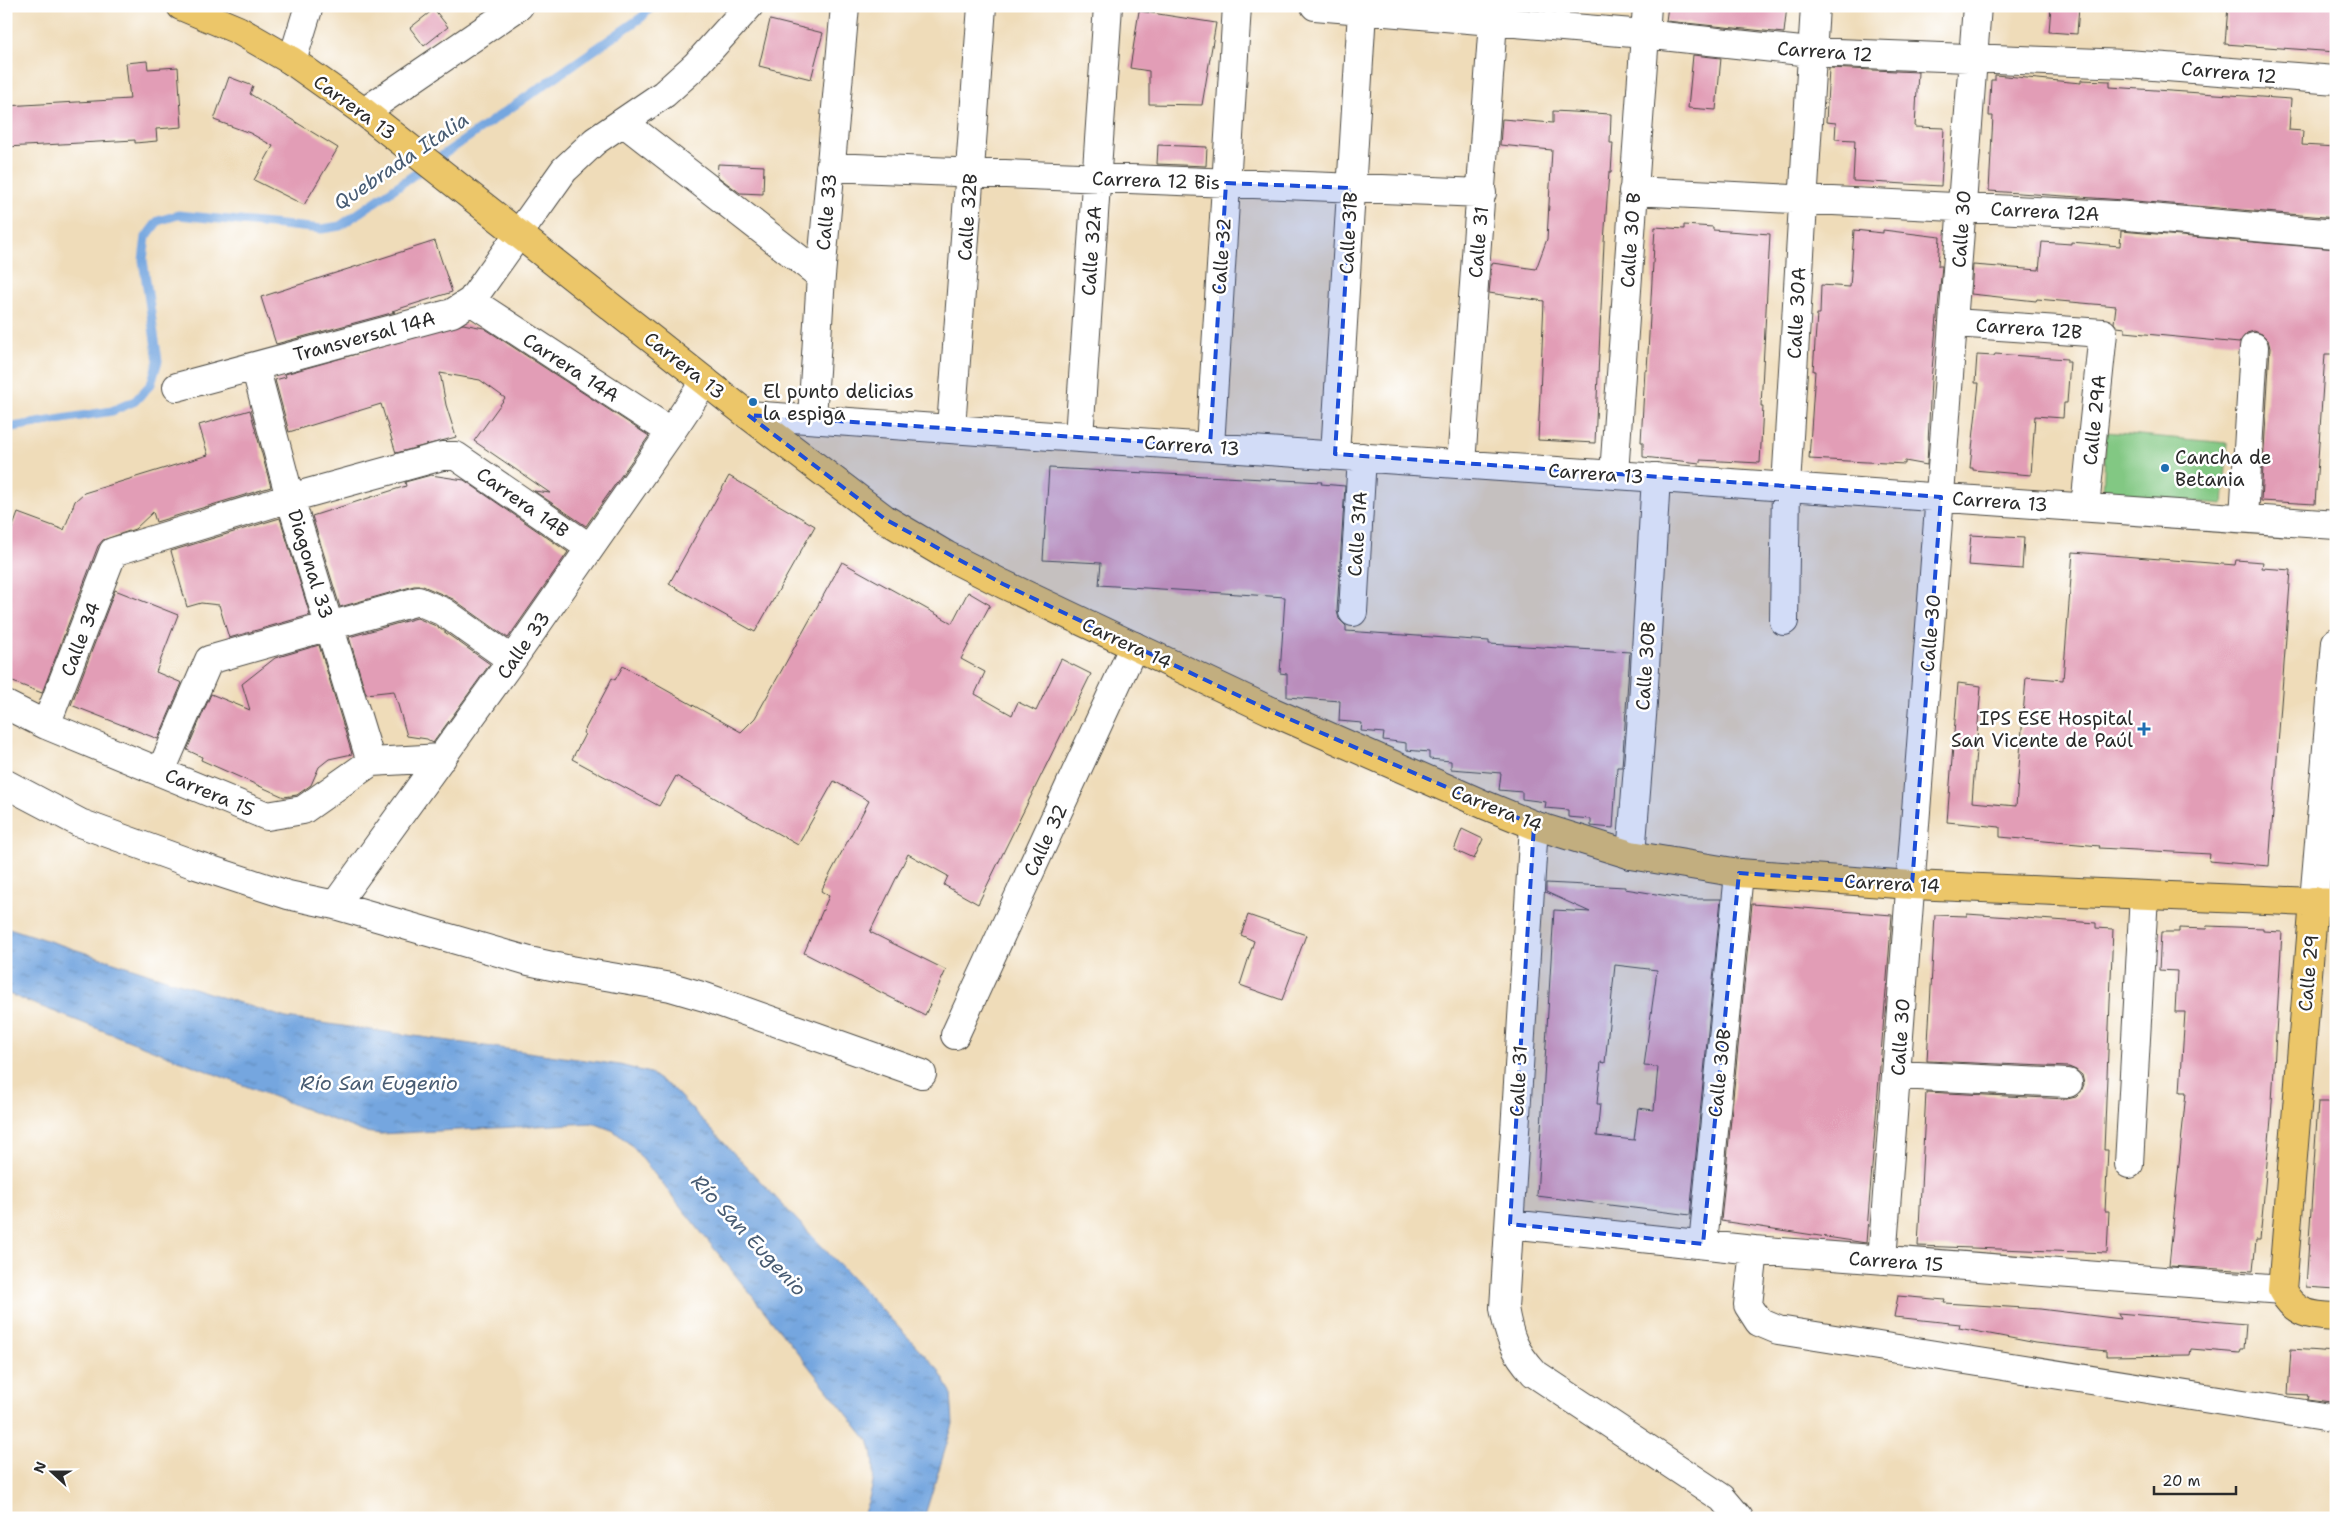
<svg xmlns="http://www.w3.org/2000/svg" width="2342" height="1524" viewBox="0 0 2342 1524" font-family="'Shantell Sans',sans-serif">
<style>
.green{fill:#82c883;stroke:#567a57}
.water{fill:url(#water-ripples);stroke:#506885}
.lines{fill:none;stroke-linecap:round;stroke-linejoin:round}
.stream{stroke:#74a6df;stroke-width:9}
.building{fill:#e29db6;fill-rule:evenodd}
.street-casing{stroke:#484640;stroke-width:30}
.primary-casing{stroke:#484640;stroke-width:30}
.street{stroke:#fff;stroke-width:28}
.primary{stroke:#ecc669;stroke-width:28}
.marked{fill:#1d4ed8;fill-opacity:0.2;stroke:#1d4ed8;stroke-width:4;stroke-dasharray:10 6;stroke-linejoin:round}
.poi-dot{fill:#1f6fb2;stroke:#fff;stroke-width:2}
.labels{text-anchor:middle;stroke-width:5;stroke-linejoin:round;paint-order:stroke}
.street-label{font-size:19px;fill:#2b2b2b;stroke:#fff}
.poi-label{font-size:19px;fill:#2b2b2b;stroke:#fff;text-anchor:start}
.water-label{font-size:20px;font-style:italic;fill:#485c73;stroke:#fff}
</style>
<defs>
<pattern id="water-ripples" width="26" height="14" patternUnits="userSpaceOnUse" patternTransform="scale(1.25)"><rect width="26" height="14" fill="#74a6df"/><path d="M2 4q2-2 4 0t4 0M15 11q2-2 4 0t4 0" fill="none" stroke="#5f87b5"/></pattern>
</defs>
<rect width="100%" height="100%" fill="#fff"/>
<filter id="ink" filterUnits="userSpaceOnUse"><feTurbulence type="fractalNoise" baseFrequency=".02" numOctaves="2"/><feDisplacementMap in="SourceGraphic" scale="10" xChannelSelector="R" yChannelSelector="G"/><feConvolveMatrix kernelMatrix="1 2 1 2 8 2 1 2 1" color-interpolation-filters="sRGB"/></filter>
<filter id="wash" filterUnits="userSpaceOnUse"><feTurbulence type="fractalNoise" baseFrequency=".0096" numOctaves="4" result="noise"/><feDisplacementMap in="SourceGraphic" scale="20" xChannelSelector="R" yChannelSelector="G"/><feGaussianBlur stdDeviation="1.12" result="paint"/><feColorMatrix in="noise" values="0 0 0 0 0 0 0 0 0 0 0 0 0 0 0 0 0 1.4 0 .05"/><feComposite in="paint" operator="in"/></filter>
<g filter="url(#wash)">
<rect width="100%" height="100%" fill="#efdcb9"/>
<!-- green -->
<path class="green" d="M2106,432L2228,443L2223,504L2103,494Z"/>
<!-- water -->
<path class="water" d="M6,927L286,1018L620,1065L650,1073L673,1089L937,1368L951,1392L953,1424L924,1518H862C873,1489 878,1473 870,1443L632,1146L614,1131L593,1123L380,1134L364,1132L6,993Z"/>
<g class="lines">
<!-- stream -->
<path class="stream" d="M6,428L112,411L135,401L151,384L158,361L143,260L146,237L158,221L178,215L322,229L340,226L642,17L652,6"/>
</g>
<g id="blocks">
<!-- building -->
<path class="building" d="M1668,6H1787L1784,33L1666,21Z
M2051,6H2079L2077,34L2049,32Z
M2228,6H2336V52L2225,44Z
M434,9L448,27L424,46L410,28Z
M1139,11L1216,23L1202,105L1149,104V71L1130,68Z
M770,20L823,33L811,79L759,66Z
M1693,55L1721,58L1716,110L1688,108Z
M147,61L148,69L178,67L182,127L156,129L157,141L135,143V140L6,147V106L130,99L126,63Z
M1829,68L1918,72L1915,127L1944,128L1941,186L1853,181L1855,140L1835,139L1836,123L1826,122Z
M1995,75L2081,83V80L2110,81V87L2291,99L2289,130L2303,131L2302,145L2336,147V218L2124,200L1989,191L1993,116H1989L1991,80H1995Z
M229,77L253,86L250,94L338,148L304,205L254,180L273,146L250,133L214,120Z
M1553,111L1611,114L1610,143H1613L1611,172H1609L1604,242L1595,443L1538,440L1544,301L1489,293L1492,263L1536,269L1547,239L1552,150L1500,145L1502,119L1553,123Z
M1158,145L1207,147L1206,166L1157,164Z
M718,164L764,166L763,194L740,193L717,176Z
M1684,225L1713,227V230L1770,234L1761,406H1763L1760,463L1700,460V463L1643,457V442H1641L1645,370H1647L1655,227L1684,229Z
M1854,230L1883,233V230L1940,237L1938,266H1942L1931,380L1927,465L1905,461V464L1809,459L1815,371H1813L1817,314H1820L1821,285L1850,287Z
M2121,231L2336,249V322L2333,354H2325L2315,504L2261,501L2270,348L2268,340L2262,334L2254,331L2247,333L2239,343L2125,332V328L2117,327L2114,323L2116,306L2037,299L2036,301L1971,294L1973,265L2039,270L2042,242L2071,244V242L2120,246Z
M435,241L452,292L392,311L395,312L276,344L261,297Z
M463,324L484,328L649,436L586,526L534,491L550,493L474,441L505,398L480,380L440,373L446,405L456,437L445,440L396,453L381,404L289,432L275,380L286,377L285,374Z
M1995,354L2067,359V362H2070L2067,403H2064L2063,418L2035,416L2031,475L1973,470V468H1970L1979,383H1975L1977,355L1994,356Z
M250,410L271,487L156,522L153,512L135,529L103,540L98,546L42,693L13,682L6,675V526L12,529L18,513L64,530L75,501L84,493L208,455L199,425Z
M1049,468L1322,482L1321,484L1345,486L1337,611L1339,619L1346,626V631L1489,641V644L1630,652L1622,767H1617L1613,828L1591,826V819L1568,817V810L1545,808L1546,802L1522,799V792L1499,790L1501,773L1451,769V761L1429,759V752L1406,750V743L1383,740L1384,733L1361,731L1362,723L1339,721L1340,701L1287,697V674L1280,673L1285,597L1099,585L1101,563L1043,560Z
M431,475L464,480L568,552L508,638L453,599L423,586H414L340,607L312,516L406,486L405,482Z
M729,476L815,526L755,632L669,584Z
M280,518L310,615L229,638L219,605L201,603L187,607L171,551Z
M1971,535L2024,538L2022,569L1968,565Z
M2073,552L2235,565L2236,560L2263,562L2262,568L2291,570L2269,866L2209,861L2210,854L2099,848L2100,846L2000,837V827L1947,822L1958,683L1981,686L1972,802L2016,806L2026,677L2063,680Z
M842,562L952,623L968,592L990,605L961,659L985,672L975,694L1012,715L1018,702L1036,711L1061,659L1091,674L978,904L944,885L948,876L908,854L870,932L946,970L925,1015L804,953L829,896L821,891L869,801L834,781L798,845L676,776L659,806L572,759L585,734L583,733L607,688L612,678L615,680L623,666L741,732L755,718Z
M115,590L178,615L156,672L182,683L158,739L71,705Z
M417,618L436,626L490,664L433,743L427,739L407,736L394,691L366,694L349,637Z
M319,645L352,754L329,759L319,767L311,785L297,795L284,797L201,760L202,757L187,750L211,694L250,710L242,684L275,658Z
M1462,829L1483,839L1474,859L1454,850Z
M1546,883L1625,887V889L1687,899H1721L1690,1215L1537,1196L1554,910L1590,912L1546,892ZM1615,965L1657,970L1644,1066L1658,1067L1654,1110L1638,1108L1634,1140L1597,1136L1600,1104H1597L1601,1062L1605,1063Z
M1752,904L1892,915L1866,1243L1721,1221Z
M1967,914L2096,923V928L2113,929L2104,1150H2108L2105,1211H2109L2107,1253L1918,1246L1926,1092L2067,1099L2076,1097L2081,1092L2084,1084L2082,1075L2076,1070L2069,1067L1927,1061L1935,915L1967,916Z
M1248,915L1306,935L1282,1000L1240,985L1254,941L1241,935Z
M2207,926L2263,928V931L2282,932L2271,1119L2260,1240H2256L2253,1271L2169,1266L2186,1092H2180L2185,1012H2175L2177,971L2159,970L2161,932H2179V928L2206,929Z
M2318,1102H2336V1289L2306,1287Z
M1898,1296L1945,1300L1944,1303L2040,1309L2121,1319L2118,1313L2246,1324L2244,1349H2241L2240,1353L2191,1349L2190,1355L2106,1356V1351L2036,1343L1959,1328L1960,1324L1894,1317Z
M2291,1349L2336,1352V1387L2333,1386L2331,1402L2307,1399L2308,1395L2288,1394Z"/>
</g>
</g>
<g filter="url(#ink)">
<use href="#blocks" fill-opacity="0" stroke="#484640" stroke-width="1"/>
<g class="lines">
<!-- street casing -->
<g class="street-casing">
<path id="street" d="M1315,6L1644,34L1811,52L2127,64L2336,80
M292,61L309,6
M364,112L519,6
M623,122L821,276
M830,167L1482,193
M1633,191L2115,215L2336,234
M471,301L671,432
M1954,323L2103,333L2085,507
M255,366L290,498L371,762
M177,387L452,313L471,301L564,170L595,141L664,94L695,66L749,6
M748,415L2336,525
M812,418L821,276L845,6
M951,428L982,6
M1079,437L1108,6
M1210,446L1237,6
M1335,454L1362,11
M1461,464L1493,21
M1614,474L1647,6
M2244,518L2254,347
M1353,612L1362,457
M1784,621L1786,486L1815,6
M6,705L46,725L267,816L303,810L371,762L442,758
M46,725L113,552L290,498L442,456H456L590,548
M161,771L209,660L418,601L444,612L512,660
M6,784L80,823L193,864L288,895L335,905L529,961L570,970L671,987L705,997L922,1074
M1534,825L1504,1308C1509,1337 1514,1351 1534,1373L1722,1498L1739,1518
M1631,855L1643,703L1656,477
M2314,901L2336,642
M335,905L512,660L671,432L705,381
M955,1035L1134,646
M1897,1075L2068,1083
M2129,1164L2144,895
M1510,1224L1754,1250L2282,1290
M1703,1244L1739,873
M1754,1250L1748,1305L1759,1322L1778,1330L2336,1419
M1882,1260L1977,6"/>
</g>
<!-- primary casing -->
<g class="primary-casing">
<path id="primary" d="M181,6L238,30L292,61L364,112L748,415L885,519L946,555L1003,584L1271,711L1485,805L1534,825L1631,855L1739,873L1912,885L2336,903
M2314,901L2282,1290C2294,1314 2311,1316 2336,1317"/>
</g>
<!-- street -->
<use href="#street" class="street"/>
<!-- primary -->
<use href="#primary" class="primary"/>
</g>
</g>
<!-- marked area -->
<path class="marked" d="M1226,183L1351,188L1335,454L1941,497L1912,885L1739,873L1703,1244L1510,1224L1534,825L1271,711L1003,584L885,519L748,415L1210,446Z"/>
<!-- markers -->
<g class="poi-dot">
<circle cx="753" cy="402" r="5"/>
<circle cx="2165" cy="468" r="5"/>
<path d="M2141.5 721.5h5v5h5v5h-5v5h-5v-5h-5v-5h5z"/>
</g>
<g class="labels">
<!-- street labels -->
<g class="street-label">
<text transform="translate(1825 51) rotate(4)" y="7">Carrera 12</text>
<text transform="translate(2229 72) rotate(5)" y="7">Carrera 12</text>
<text transform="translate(355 107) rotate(36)" y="7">Carrera 13</text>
<text transform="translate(1156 180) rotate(2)" y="7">Carrera 12 Bis</text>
<text transform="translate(2045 211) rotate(3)" y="7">Carrera 12A</text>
<text transform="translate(826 212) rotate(-85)" y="7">Calle 33</text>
<text transform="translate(967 217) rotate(-86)" y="7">Calle 32B</text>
<text transform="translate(1961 229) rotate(-86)" y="7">Calle 30</text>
<text transform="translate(1348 233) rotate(-87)" y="7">Calle 31B</text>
<text transform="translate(1630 240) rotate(-86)" y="7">Calle 30 B</text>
<text transform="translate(1478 242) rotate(-85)" y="7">Calle 31</text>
<text transform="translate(1091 251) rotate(-86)" y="7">Calle 32A</text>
<text transform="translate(1221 256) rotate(-86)" y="7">Calle 32</text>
<text transform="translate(1796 313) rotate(-87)" y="7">Calle 30A</text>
<text transform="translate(2029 328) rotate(4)" y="7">Carrera 12B</text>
<text transform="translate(364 336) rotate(-15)" y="7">Transversal 14A</text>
<text transform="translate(685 365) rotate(38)" y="7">Carrera 13</text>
<text transform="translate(571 367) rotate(33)" y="7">Carrera 14A</text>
<text transform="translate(2094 420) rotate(-84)" y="7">Calle 29A</text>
<text transform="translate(1192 445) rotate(4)" y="7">Carrera 13</text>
<text transform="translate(1596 473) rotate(4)" y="7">Carrera 13</text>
<text transform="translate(2000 501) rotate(4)" y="7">Carrera 13</text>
<text transform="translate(523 502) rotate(35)" y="7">Carrera 14B</text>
<text transform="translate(1357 534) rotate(-86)" y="7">Calle 31A</text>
<text transform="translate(311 564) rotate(73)" y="7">Diagonal 33</text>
<text transform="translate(1930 633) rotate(-85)" y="7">Calle 30</text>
<text transform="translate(80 639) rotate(-69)" y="7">Calle 34</text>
<text transform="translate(1127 643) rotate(25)" y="7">Carrera 14</text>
<text transform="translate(523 645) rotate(-55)" y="7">Calle 33</text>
<text transform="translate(1645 666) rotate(-86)" y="7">Calle 30B</text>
<text transform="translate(210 792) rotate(23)" y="7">Carrera 15</text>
<text transform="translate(1497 808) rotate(22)" y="7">Carrera 14</text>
<text transform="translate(1045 840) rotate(-65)" y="7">Calle 32</text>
<text transform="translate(1892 883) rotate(3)" y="7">Carrera 14</text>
<text transform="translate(2308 973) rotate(-85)" y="7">Calle 29</text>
<text transform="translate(1900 1037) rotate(-86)" y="7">Calle 30</text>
<text transform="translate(1719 1073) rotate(-84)" y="7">Calle 30B</text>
<text transform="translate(1518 1081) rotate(-87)" y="7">Calle 31</text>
<text transform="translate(1896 1261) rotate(4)" y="7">Carrera 15</text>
</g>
<!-- poi labels -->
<g class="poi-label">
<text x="763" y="398">El punto delicias<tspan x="763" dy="22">la espiga</tspan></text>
<text x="2175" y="464">Cancha de<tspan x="2175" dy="22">Betania</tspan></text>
<text x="2133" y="725" text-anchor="end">IPS ESE Hospital<tspan x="2133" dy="22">San Vicente de Paúl</tspan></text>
</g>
<!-- water labels -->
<g class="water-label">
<text transform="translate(401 161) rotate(-34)" y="7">Quebrada Italia</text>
<text x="379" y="1090">Río San Eugenio</text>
<text transform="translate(749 1235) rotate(47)" y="7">Río San Eugenio</text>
</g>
</g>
<!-- margin -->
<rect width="2342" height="1524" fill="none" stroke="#fff" stroke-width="25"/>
<!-- north arrow -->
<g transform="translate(52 1472) rotate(291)" stroke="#ffffff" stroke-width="4" paint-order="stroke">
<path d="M0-4L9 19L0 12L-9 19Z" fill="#2b2b2b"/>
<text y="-8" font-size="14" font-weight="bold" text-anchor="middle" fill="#2b2b2b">N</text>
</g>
<!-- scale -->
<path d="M2154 1486v8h82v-8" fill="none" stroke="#2b2b2b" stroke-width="2.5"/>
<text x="2162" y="1486" font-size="15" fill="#2b2b2b" stroke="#ffffff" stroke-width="4" paint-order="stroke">20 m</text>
</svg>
